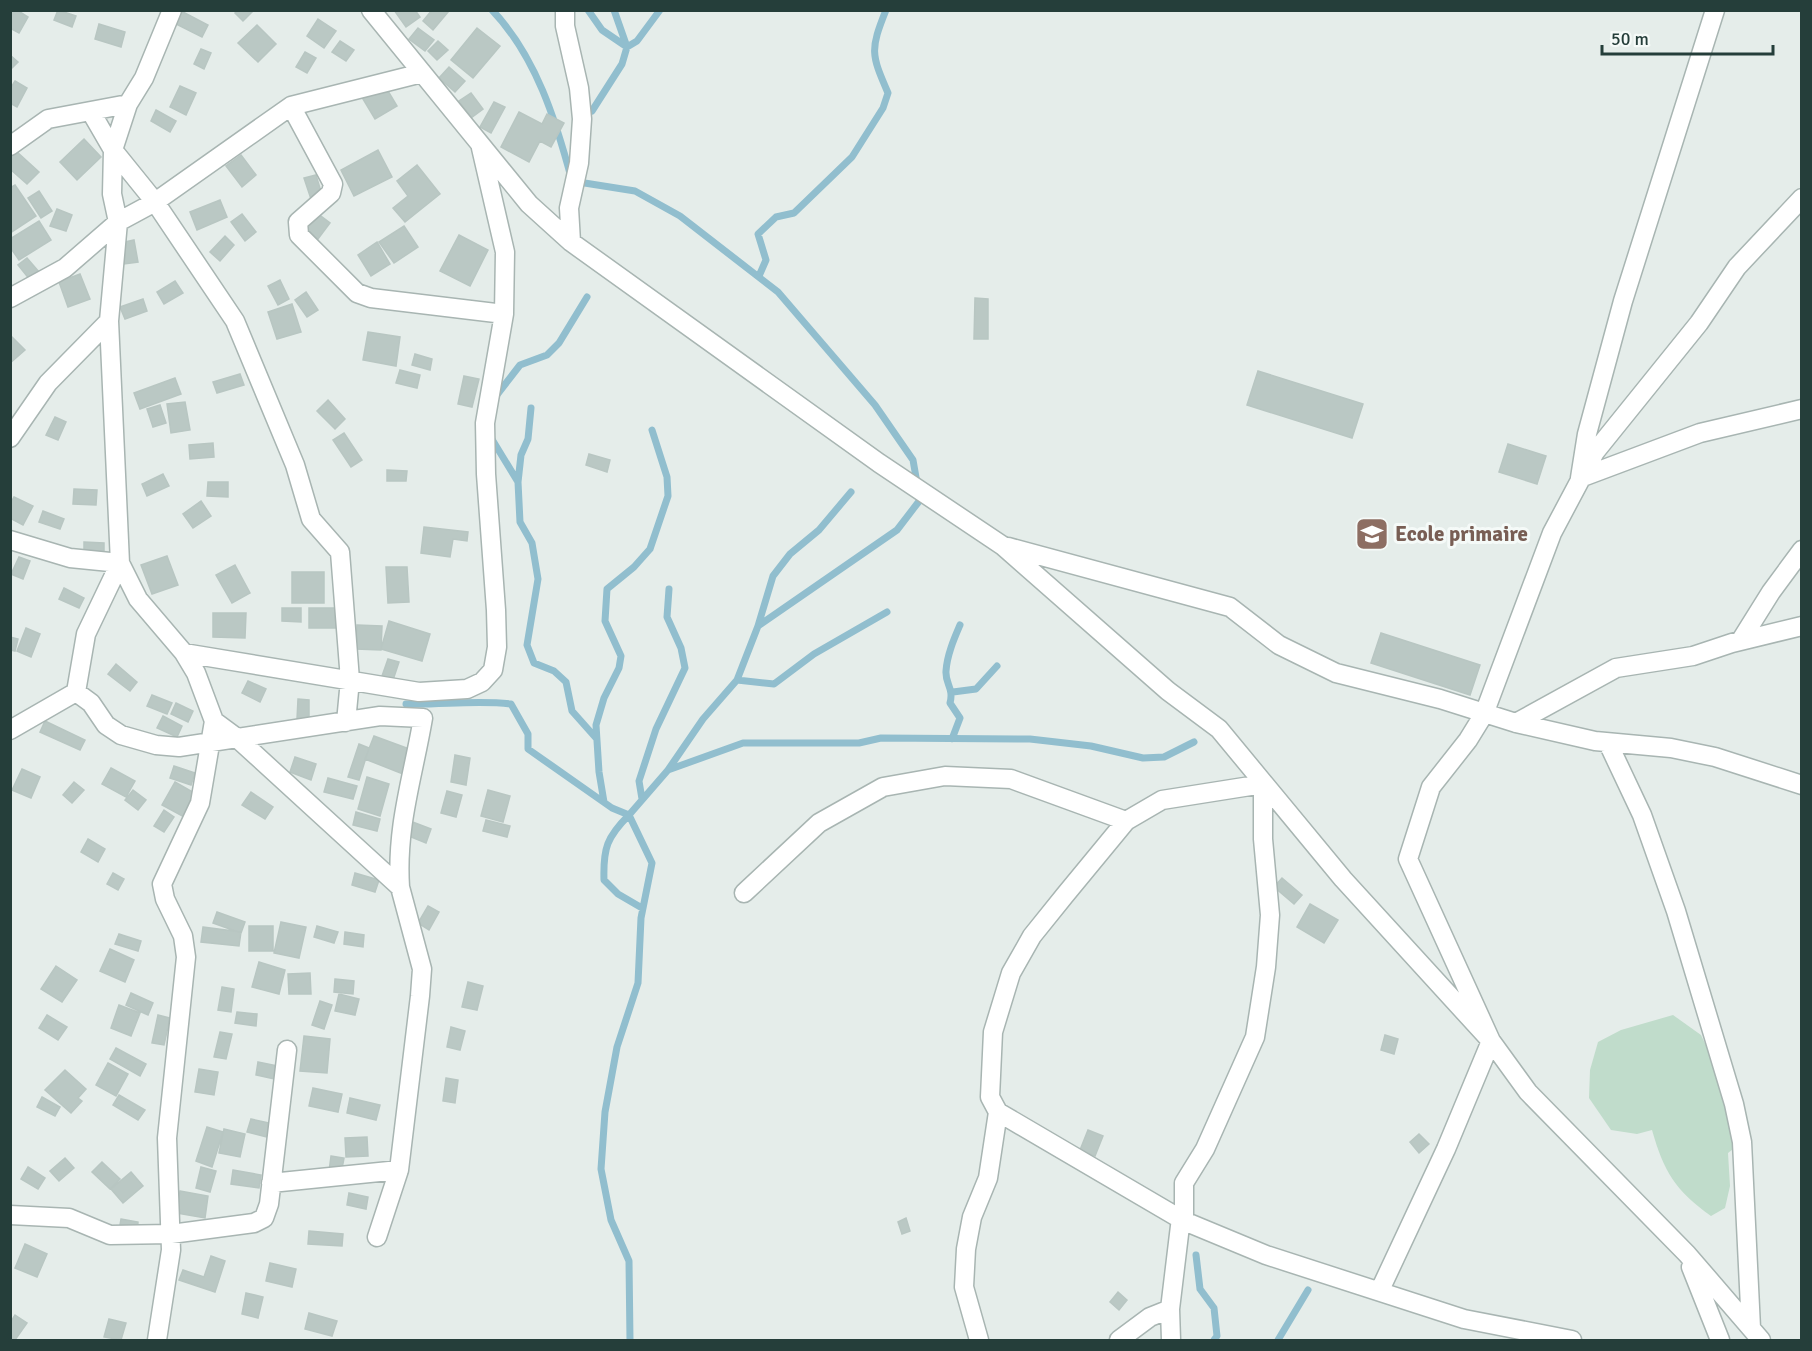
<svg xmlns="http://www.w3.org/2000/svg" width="1812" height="1351" viewBox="0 0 1812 1351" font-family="Signika,sans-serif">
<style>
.green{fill:#c0dccb}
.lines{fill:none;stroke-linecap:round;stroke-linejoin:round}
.stream{stroke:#91bece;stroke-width:7}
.building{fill:#bac8c4;stroke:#b8c6c2;stroke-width:1.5}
.minor-casing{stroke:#a8b5b2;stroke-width:21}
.minor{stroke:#fff;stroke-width:18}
.labels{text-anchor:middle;stroke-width:6;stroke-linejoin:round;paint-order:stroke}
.education-label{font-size:21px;font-weight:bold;fill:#785e54;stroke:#f5faf8;text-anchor:start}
</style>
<rect width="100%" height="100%" fill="#e5edea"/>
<!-- green -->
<path class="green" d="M1673,1015L1701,1035L1734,1104L1742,1142L1728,1153L1730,1186L1725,1208L1711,1216C1675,1190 1664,1172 1652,1130L1637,1134L1611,1130L1589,1098L1590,1070L1598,1042L1621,1030Z"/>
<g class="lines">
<!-- stream -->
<path class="stream" d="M492,10C536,56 556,121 572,181L635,191L680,216L778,292L875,405L913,460L917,483
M588,10L602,30L627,47L637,41L660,10
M592,111L622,64L627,47L614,10
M759,276L766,260L758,234L776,217L794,213L852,157L883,108L888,93C871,54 870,50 886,10
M496,396L520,365L547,355L559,343L587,297
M490,436L518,482L520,522L532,543L538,579L527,645L534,663L554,671L566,682L572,711L596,738
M518,482L521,455L528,439L531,408
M758,626L773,576L790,554L819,530L851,492
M737,680L774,684L814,654L887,612
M953,692L976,689L997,666
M406,704C442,705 476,700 511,704L528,734V749L612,808L629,815C607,837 603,848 604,880L618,894L642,908
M952,739L960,718L950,703C954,688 945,684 946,671C947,655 954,639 960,625
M668,770L743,743H859L881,738L1030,739L1091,746L1143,758L1164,757L1194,742
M642,799L639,781L656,729L685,668L681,648L667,617L669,589
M604,802L599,772L596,725L604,698L619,668L621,656L605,621L607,589L634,567L650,549L668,496L667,477L652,430
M1196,1255L1200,1289L1214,1308L1217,1336L1214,1340
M630,1340L629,1261L611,1220L601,1169L605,1112L617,1047L638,983L641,918L652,863L629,815L668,770L703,719L737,680L758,626L897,530L920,500L919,494
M1278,1340L1308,1290"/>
</g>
<!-- building -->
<path class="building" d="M10,10H17L28,17L19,33L10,28Z
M58,10L76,16L72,27L54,20Z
M238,10H254L243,21L235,13Z
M394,10H415L420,17L406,27Z
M432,10L448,12L433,30L423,21Z
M181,11L208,25L202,37L174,23Z
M318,19L336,31L324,48L307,36Z
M99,24L125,32L121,47L95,39Z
M257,25L276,44L258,62L238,43Z
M418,28L434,40L425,51L409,39Z
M477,28L500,46L473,78L451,60Z
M340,41L354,50L346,61L332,52Z
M438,41L448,50L437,60L428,51Z
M201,49L211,53L204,69L194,64Z
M305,52L316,58L307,73L296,67Z
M10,55L18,62L10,70Z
M449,67L465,81L455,92L439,78Z
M15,81L27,88L17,107L10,103V89Z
M382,81L397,106L375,119L360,94Z
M180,86L196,93L186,115L170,107Z
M471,93L483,109L471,118L459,101Z
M494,102L505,107L491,133L480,127Z
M156,110L176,121L170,132L151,121Z
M519,112L542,124L547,114L564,123L551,147L540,141L529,162L501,147Z
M84,139L101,157L77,180L60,162Z
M378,150L392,177L354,196L341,170Z
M16,151L39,172L27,184L10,169V157Z
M241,155L256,175L242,187L226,166Z
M417,165L440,194L405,222L393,208L408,196L397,181Z
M316,175L322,195L311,199L304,178Z
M15,185L36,216L10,233V188Z
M39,191L52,211L41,218L28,198Z
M220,200L227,217L197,230L190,212Z
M57,209L72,215L66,231L50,226Z
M317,213L330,223L318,239L305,229Z
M242,214L256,232L245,241L231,222Z
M39,221L51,240L19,260L10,247V239Z
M404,226L418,247L394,263L379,242Z
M459,235L488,250L470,286L440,271Z
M225,236L234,245L220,261L210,252Z
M134,240L138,262L124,264L120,243Z
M377,242L390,264L371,276L358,255Z
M27,258L39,272L30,280L18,265Z
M80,274L90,299L68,307L59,282Z
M280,280L289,299L278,305L268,286Z
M175,281L183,293L164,304L157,292Z
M306,292L318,310L307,317L295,300Z
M975,298L988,299V339H974Z
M143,299L147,311L125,319L120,307Z
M292,304L301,332L277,339L268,312Z
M368,332L400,337L396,366L363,360Z
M11,336L25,350L10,363V336Z
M415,354L432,359L430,370L412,365Z
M400,370L420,375L417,388L396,383Z
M1258,371L1363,404L1352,438L1247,405Z
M240,374L244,385L217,393L213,382Z
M464,376L479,379L472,407L458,404Z
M175,378L181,394L140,409L134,393Z
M328,400L345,419L335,429L317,411Z
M185,402L190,430L171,433L167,404Z
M160,405L166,423L153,427L147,409Z
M55,417L66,422L58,440L46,435Z
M344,433L362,460L351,467L333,440Z
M213,443L214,457L190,459L189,445Z
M1508,444L1546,456L1537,484L1499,472Z
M589,454L610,460L607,472L586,465Z
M387,470L407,471L406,481H387Z
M163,474L169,486L147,496L142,484Z
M208,482H228V497L207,496Z
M74,489L97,490L96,505L73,504Z
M14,497L33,506L23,525L10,518V504Z
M201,501L211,516L193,528L183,514Z
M43,511L64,519L60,529L39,522Z
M424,527L468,532L467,541L453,539L450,557L421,553Z
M84,542L104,543V556L84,555Z
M167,556L178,585L152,594L141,565Z
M19,557L30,561L23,579L11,574Z
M235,565L250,593L232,603L216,575Z
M386,567H407L409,602L388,603Z
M292,572H324V603H292Z
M64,588L84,598L79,608L59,599Z
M282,608H301V622L282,621Z
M309,608H339V628H309Z
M213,613H246L245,638L213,637Z
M389,621L430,634L422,661L381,649Z
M357,625L382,626L381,650L356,649Z
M26,628L40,634L31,657L17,651Z
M1381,633L1480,665L1470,695L1371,663Z
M10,637L18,639L15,651L10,650Z
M388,659L399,662L393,680L382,676Z
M116,664L137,682L130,691L108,674Z
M248,681L266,689L260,702L242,693Z
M152,695L172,703L167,714L147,706Z
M298,699L309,700V720L297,719Z
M176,703L193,711L188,722L171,714Z
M163,716L182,726L177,737L157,728Z
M45,721L85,740L80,750L40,732Z
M374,736L412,750L403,774L365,759Z
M359,744L369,748L359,780L348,777Z
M455,755L470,758L466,785L451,782Z
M295,757L316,764L311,780L290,772Z
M174,766L195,773L191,785L170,778Z
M111,768L135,781L126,797L102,784Z
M22,769L40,777L31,798L12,790Z
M367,777L389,784L380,816L358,809Z
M328,778L357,786L353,799L324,792Z
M74,782L84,790L72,803L63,795Z
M175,782L198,795L186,818L162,805Z
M133,790L146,800L138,810L125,800Z
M488,790L510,796L503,822L481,816Z
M447,791L462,795L456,817L441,813Z
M251,792L273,807L265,819L242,805Z
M164,810L174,817L164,832L154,826Z
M356,812L380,819L377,831L353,825Z
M486,820L510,826L507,837L483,831Z
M410,821L431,829L426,843L404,834Z
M88,839L105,849L98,862L81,852Z
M113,873L124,879L118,890L107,884Z
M355,873L379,880L375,892L352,885Z
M1282,878L1302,895L1294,904L1274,887Z
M1310,904L1338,920L1324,943L1297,927Z
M428,906L439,912L429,930L418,923Z
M217,912L245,922L241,933L213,923Z
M281,922L306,927L299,958L274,953Z
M249,926H273V951H249Z
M317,926L338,932L334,943L314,937Z
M203,927L241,932L239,946L201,942Z
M345,932L364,935L363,947L344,944Z
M119,934L141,941L138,951L115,944Z
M110,949L134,960L125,982L100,971Z
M259,962L285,970L279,994L252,987Z
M56,966L77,980L62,1002L41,989Z
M310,973L311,994H289L288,974Z
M335,979L354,981L353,994L334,992Z
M468,982L483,986L477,1010L462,1007Z
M222,987L234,989L231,1012L218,1010Z
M131,993L153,1003L148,1015L126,1005Z
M339,994L359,999L355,1015L335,1011Z
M320,1001L332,1005L324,1029L312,1025Z
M119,1005L140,1013L131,1036L111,1028Z
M237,1012L257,1014L256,1026L235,1023Z
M47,1015L67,1027L58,1040L39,1028Z
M158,1015L170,1018L164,1045L152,1043Z
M451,1027L465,1031L460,1050L447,1047Z
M220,1032L232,1034L226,1059L214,1057Z
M1385,1035L1398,1039L1394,1054L1381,1050Z
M304,1036L330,1039L327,1073L300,1071Z
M116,1048L146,1064L140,1076L110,1059Z
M258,1062L278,1066L275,1079L256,1075Z
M108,1063L128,1074L116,1096L96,1085Z
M199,1069L218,1072L214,1095L195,1092Z
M65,1070L86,1089L78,1098L82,1101L71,1113L45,1090Z
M446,1078L458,1080L455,1103L443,1101Z
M313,1088L342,1094L338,1112L309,1106Z
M119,1095L145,1110L138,1120L113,1105Z
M42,1097L60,1107L55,1116L37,1107Z
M350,1098L380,1105L376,1120L347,1113Z
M251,1119L274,1124L271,1138L247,1132Z
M207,1127L223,1132L212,1167L196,1161Z
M224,1129L245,1134L240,1157L219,1153Z
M1088,1130L1103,1136L1095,1156L1080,1150Z
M1419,1134L1429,1144L1419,1153L1410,1142Z
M367,1137L368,1156L346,1157L345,1138Z
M331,1156L344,1158L341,1174L329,1172Z
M65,1158L74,1168L59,1181L50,1171Z
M102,1162L120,1179L110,1189L92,1172Z
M28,1167L45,1178L38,1189L21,1179Z
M201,1167L216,1171L210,1192L196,1188Z
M233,1170L261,1175L259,1188L231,1184Z
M131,1172L143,1186L123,1203L111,1189Z
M180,1191L208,1196L205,1218L176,1213Z
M349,1193L368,1197L366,1209L347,1205Z
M906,1218L910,1231L902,1234L898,1222Z
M121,1219L138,1222L137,1234L119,1231Z
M309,1231L343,1234L342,1246L308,1244Z
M25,1244L47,1254L37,1277L15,1268Z
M211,1256L225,1261L215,1292L179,1280L183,1270L204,1277Z
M270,1263L296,1269L292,1287L266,1281Z
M1118,1292L1127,1300L1119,1310L1110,1302Z
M246,1293L263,1297L258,1318L242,1314Z
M309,1313L337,1321L332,1336L305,1329Z
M15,1315L27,1323L15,1340H10V1323Z
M109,1319L126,1323L121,1340L104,1337Z"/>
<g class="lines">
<!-- minor casing -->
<g class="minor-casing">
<path id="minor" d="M371,10L529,204L571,242L879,463L1003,546L1168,691L1219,729L1343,879L1491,1041L1528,1092L1687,1254L1761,1340
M565,10V26L579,88L582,119L579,163L569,208L571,242
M1715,10L1623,301L1587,434L1580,478L1700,433L1802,409
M291,106L333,184L331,193L298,222L299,235L357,293L371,298L504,314
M91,112L113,150L155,202L235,321L295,465L311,519L340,552L350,680L346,722
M10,146L48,119L128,104
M10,298L65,268L118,222L155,202L291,106L422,73
M10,438L48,383L109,321
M10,540L70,558L120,563L86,634L76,692L10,730
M1008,547L1230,607L1279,645L1336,673L1440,699L1516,723L1595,741L1671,748L1715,757L1802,785
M1741,640L1771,592L1802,550
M184,653L419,692L467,689L482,682L493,670L497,647L496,610L486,474L485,423L504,314L505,252L481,148
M76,692L91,703L106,725L121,735L156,745L179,747L380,716L423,718C413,777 396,826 400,887
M214,721L237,738L400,887L422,969L420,996L399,1170L377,1237
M1516,723L1616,668L1693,656L1732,643L1802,626
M1608,743L1642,815L1676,911L1734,1104L1742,1142L1751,1328
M744,893L819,823L883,787L945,776L1011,779L1126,821
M271,1183L399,1170
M10,1215L69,1218L110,1235L171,1234L254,1223L264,1218L269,1204L287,1050
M1691,1267L1720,1340
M1380,1290L1446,1149L1491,1041L1408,859L1431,787L1468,740L1484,714L1552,533L1595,452L1699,323L1737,267L1802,198
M157,1340L171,1250L167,1138L186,957L183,936L165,899L162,884L200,803L214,721L196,673L184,653L138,599L120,563L109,321L118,222L112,194L113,150L128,104L144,78L172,10
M979,1340L964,1287L966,1249L972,1217L988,1178L998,1112
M1119,1340L1150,1317L1170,1309
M1171,1340L1170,1309L1180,1226L1184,1221V1183L1205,1149L1255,1037L1266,967L1270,915L1263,839V784L1162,800L1126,821L1065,895L1032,936L1011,973L993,1032L990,1097L998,1112L1184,1221L1266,1255L1464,1319L1572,1340"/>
</g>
<!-- minor -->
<use href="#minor" class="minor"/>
</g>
<!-- icons -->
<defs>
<g id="school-square" transform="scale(1.725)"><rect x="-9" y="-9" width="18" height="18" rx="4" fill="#8d6e63" stroke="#f5faf8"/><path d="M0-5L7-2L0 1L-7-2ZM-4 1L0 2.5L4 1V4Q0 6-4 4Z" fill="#fff"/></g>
</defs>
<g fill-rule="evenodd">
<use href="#school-square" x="1372" y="534"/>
</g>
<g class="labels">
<!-- education labels -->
<g class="education-label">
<text x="1395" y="541">Ecole primaire</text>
</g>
</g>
<!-- border -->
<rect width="1812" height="1351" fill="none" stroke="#253e3a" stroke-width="24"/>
<!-- scale -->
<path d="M1602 45v9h171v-9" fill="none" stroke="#253e3a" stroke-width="3"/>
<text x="1611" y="45" font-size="18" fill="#253e3a" stroke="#f5faf8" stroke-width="4.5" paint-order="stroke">50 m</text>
</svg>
